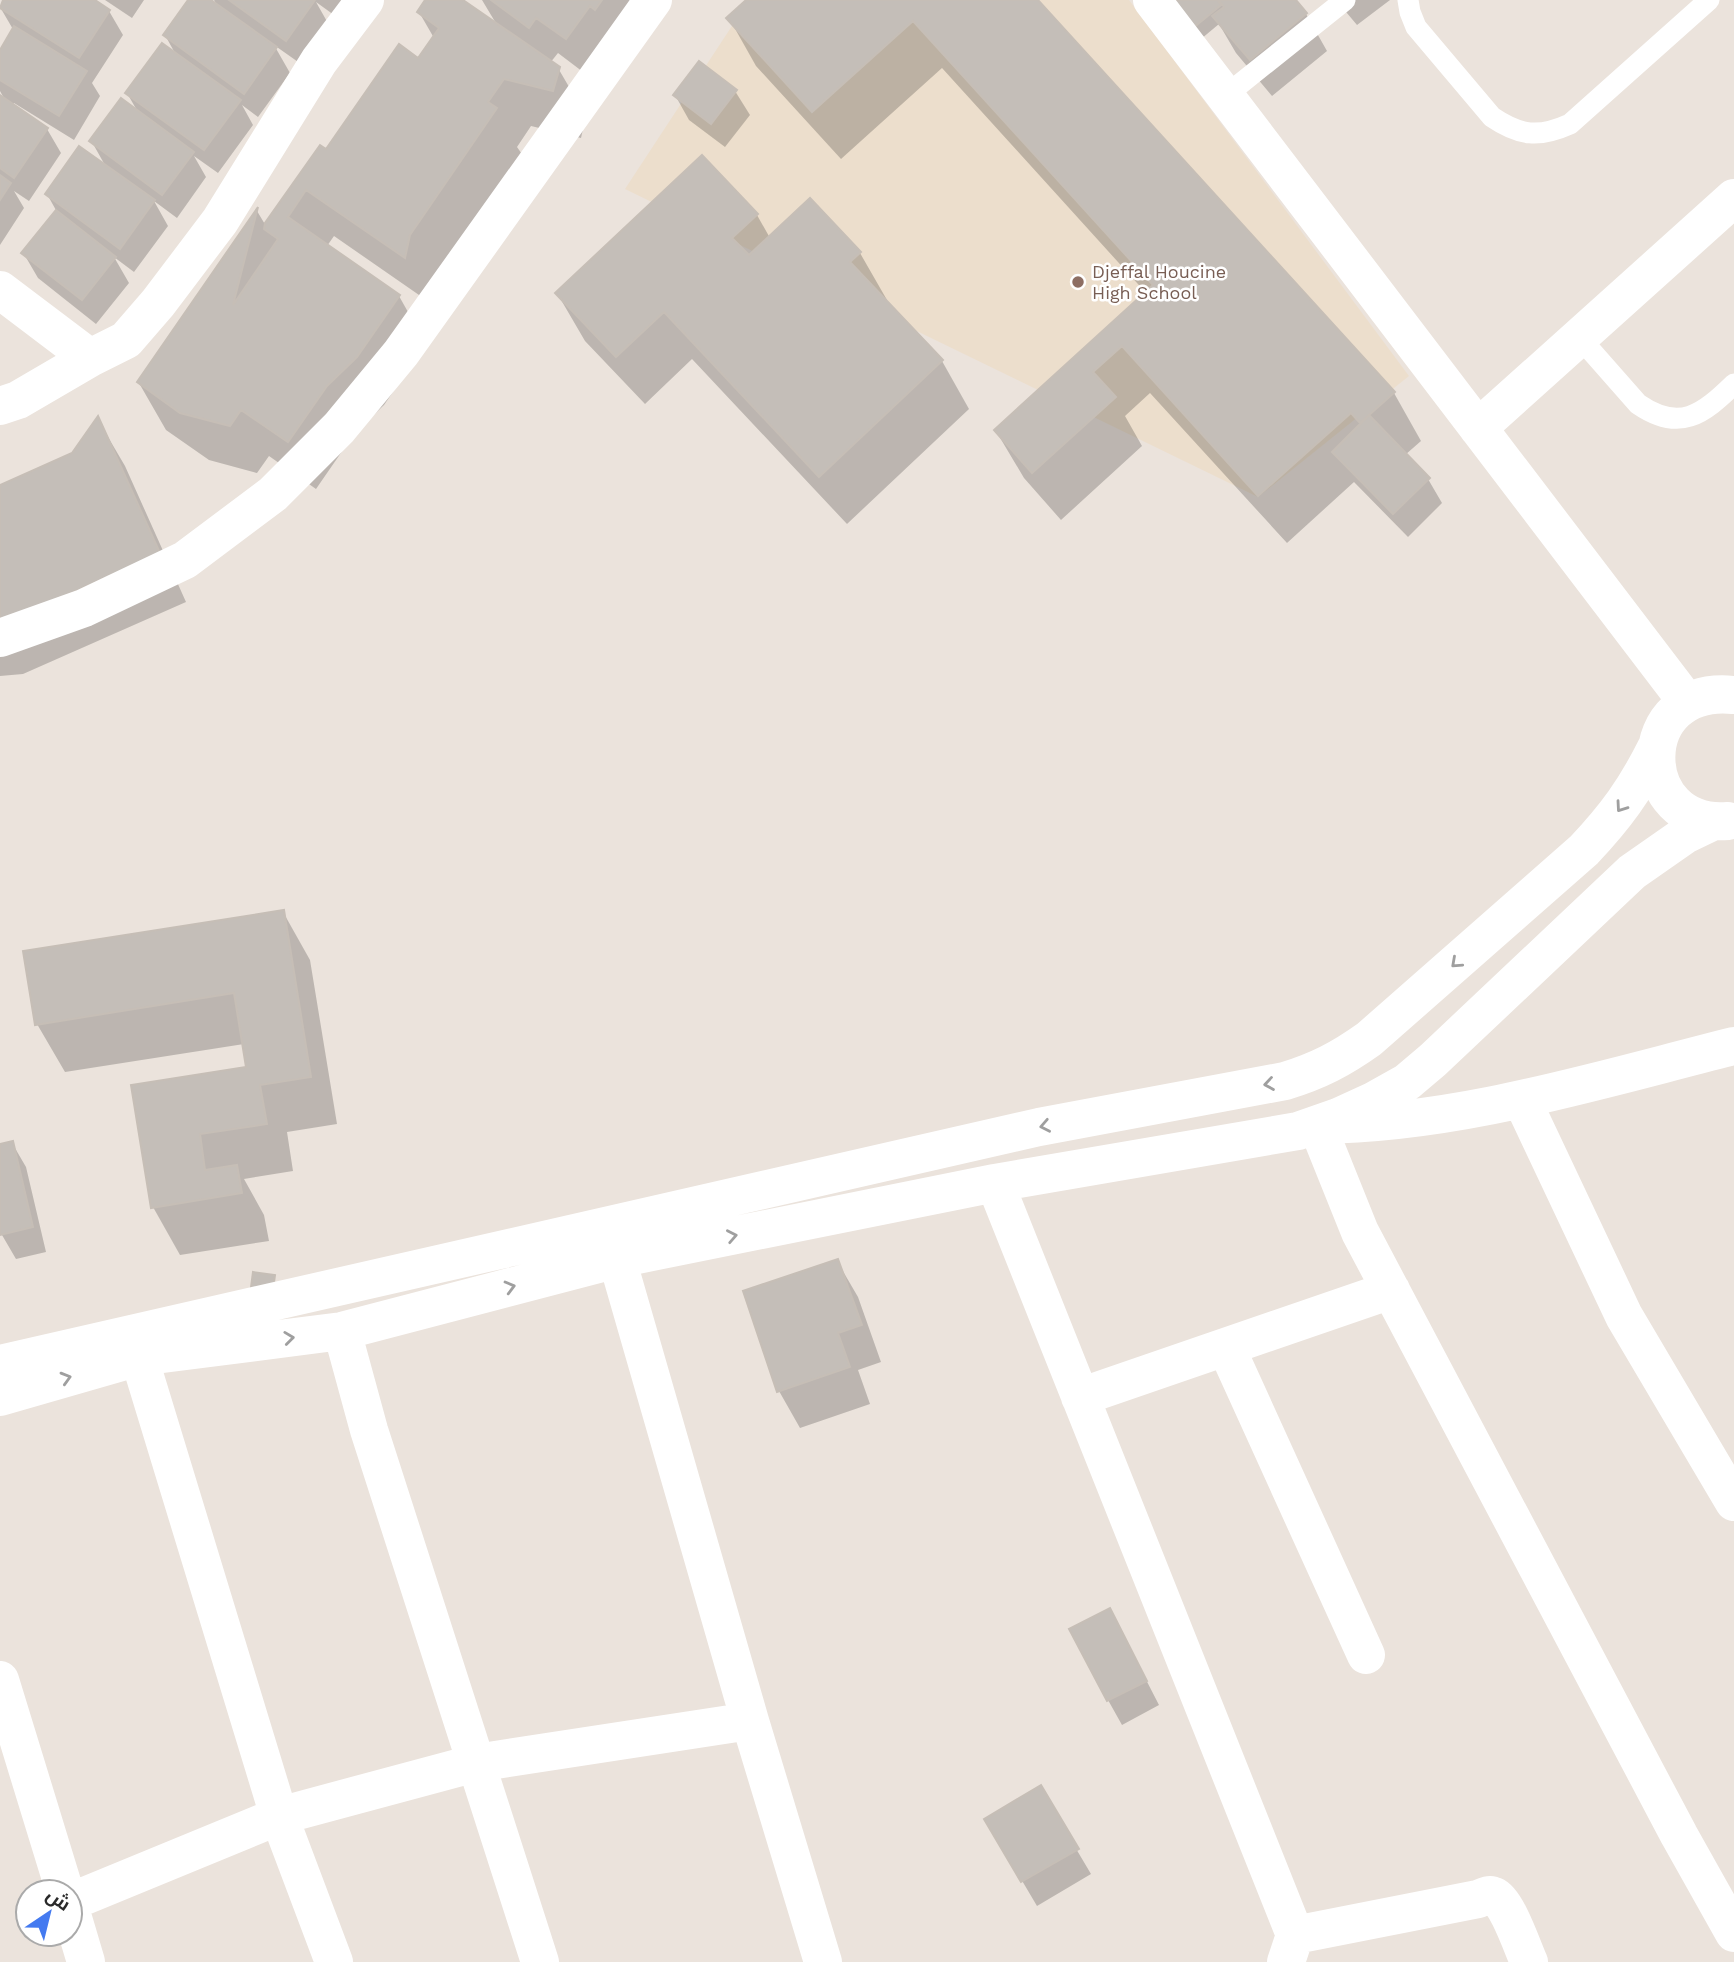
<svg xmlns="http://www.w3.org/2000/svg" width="1734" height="1962" viewBox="0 0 1734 1962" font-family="'Work Sans',Cairo,sans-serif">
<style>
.education{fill:#ecdecc}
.shadow{fill:#0003}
.building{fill:#c4beb8;stroke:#c6beb6;stroke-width:2}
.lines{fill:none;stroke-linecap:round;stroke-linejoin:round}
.service{stroke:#fff;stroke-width:21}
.minor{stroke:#fff;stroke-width:38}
.oneway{stroke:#9f9f9f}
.education-dot{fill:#8d6e63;stroke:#fff;stroke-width:2.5}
.labels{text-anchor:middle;stroke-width:5;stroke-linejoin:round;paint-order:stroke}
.education-label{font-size:18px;fill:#785e54;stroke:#fff;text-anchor:start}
</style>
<rect width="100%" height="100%" fill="#ebe3dc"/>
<!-- education -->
<path class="education" d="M749,0H1129L1409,376L1258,497L625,189Z"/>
<!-- shadow -->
<path class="shadow" d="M5,0H92L109,11L123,35L92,83L100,96L74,140L14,103L12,106L47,129L61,153L29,201L14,191L24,208L0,245V98L6,102L0,91V54L14,31L0,7Z
M105,0H144L132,18Z
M190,0H208L218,7L214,0H344L334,15L316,2L329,25L301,64L274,45L290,73L258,117L242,105L253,125L218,173L194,156L206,177L177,218L154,201L168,226L134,272L114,257L129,283L96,324L38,278L24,254L57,212L47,194L106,167L92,142L139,114L127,93L176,55L165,35Z
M428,0H460L497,25L482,0H649L587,75L558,53L550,63L558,68L586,116L581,138L531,126L517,147L524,157L432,304L334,236L327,246L399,296L426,344L384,405L354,434L316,489L269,456L257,473L209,460L166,430L139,383L257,211L266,226L326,151L419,60L434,38L419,12Z
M748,0H1036L1394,393L1421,441L1405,455L1428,479L1442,503L1408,537L1354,482L1287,543L1150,393L1125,416L1142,446L1061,520L1024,478L996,431L1147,294L942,68L841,159L756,66L729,18Z
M1169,0H1294L1306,14L1327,51L1272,96L1236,53L1219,24L1201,39Z
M1336,0H1390L1357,25Z
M735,91L750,115L725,147L689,120L675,95Z
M757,215L770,238L860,253L887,300L886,302L942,361L969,409L847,524L692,359L645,404L585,341L557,293Z
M98,420L125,466L186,602L23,674L0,676V487L73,455Z
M283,912L310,960L337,1124L287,1132L293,1171L244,1179L264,1215L269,1241L180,1255L153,1207L133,1087L248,1069L244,1044L65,1072L37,1024Z
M12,1143L26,1167L46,1252L16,1259L2,1235L0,1228V1146Z
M837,1261L858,1297L881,1362L858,1370L870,1404L800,1428L779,1391L745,1292Z
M1123,1635L1159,1705L1122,1725L1108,1700Z
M1040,1788L1091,1874L1037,1906L986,1820Z"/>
<!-- building -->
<path class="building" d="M3,0H95L110,10L79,58L0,8Z
M188,0H211L277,47L244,94L163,35Z
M229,0H315L286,41Z
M425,0H463L560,67L553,91L504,79L488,102L497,108L410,235L405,258L306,190L288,217L400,295L357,357L327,386L288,442L241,410L230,426L180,413L137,382L258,207L233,305L278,239L264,229L265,223L320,145L326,149L399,44L418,58L439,28L417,12Z
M491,0H602L595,10L590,6L566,39L536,18L529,28Z
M746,0H1038L1395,392L1360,423L1351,413L1258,496L1122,346L1093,372L1116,397L1032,473L994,430L1153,285L913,21L812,112L726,18Z
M1169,0H1217L1221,5L1193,28Z
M1219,0H1296L1307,13L1250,60L1212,16L1224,7Z
M14,26L87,71L59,116L0,80V50Z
M162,43L241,100L204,150L125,93Z
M699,61L737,90L711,124L673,95Z
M0,95L48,128L14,178L0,168Z
M121,98L194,152L162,195L89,141Z
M79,146L155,200L120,249L45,194Z
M702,155L758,214L732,238L749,255L810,198L861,252L850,262L943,360L819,477L664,312L616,357L555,293Z
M0,175L11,183L0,200Z
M56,210L116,257L82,300L21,253Z
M1369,415L1430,478L1393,514L1332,452Z
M98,416L160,553L0,625V485L72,453Z
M284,910L311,1077L260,1085L267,1124L200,1134L205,1170L237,1165L242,1193L151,1208L131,1085L246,1067L234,993L35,1025L23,951Z
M13,1141L33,1227L0,1235V1144Z
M838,1259L862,1325L838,1333L850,1367L777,1392L743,1291Z
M253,1272L275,1275L272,1297L250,1295Z
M1110,1608L1147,1681L1107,1701L1069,1629Z
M1041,1785L1079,1849L1021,1882L984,1819Z"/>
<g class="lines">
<!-- service -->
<path class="service" d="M1408,0L1410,12L1416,27L1492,117C1520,136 1539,138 1570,124L1709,0
M1225,96L1345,0
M1579,337L1638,404C1680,433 1703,414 1734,384"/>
<!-- minor -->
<path class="minor" d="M1152,0L1687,702
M0,290L90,358
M0,406L18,400L90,358L126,340L158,303L220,221L319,61L365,0
M1478,428L1734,198
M0,638L84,608L185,560L273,494L339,428L401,353L653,0
M1728,821C1633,829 1630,684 1734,695
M1734,1046C1598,1080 1458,1124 1317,1125L1360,1232L1679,1835L1734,1933
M1522,1100L1624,1316L1734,1502
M995,1183L1295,1935
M617,1259L750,1721L823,1962
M342,1331L369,1430L540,1962
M1226,1347L1366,1655
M139,1357L279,1816L334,1962
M0,1364L1039,1127L1285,1081C1318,1071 1341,1059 1369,1039L1584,850C1616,816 1635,790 1656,748
M0,1397L139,1357L342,1331L617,1259L995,1183L1298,1131L1338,1117L1373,1101L1407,1082L1433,1060L1632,872L1685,835L1712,822
M1080,1397L1391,1290
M0,1680L65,1892
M70,1902L279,1816L476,1763L750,1721
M70,1908L86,1962
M1286,1962L1295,1935L1478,1899C1483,1897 1489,1893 1494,1896C1507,1901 1523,1949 1529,1962"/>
</g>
<!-- one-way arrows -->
<defs><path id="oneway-chevron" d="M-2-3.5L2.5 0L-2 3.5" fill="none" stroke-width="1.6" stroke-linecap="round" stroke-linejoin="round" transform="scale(1.75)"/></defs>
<g class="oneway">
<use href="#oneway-chevron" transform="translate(1621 807) rotate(125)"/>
<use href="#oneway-chevron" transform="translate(1456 963) rotate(138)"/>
<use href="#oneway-chevron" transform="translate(1269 1084) rotate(171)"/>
<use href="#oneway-chevron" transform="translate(1045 1126) rotate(169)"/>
<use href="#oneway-chevron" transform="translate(732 1236) rotate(-11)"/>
<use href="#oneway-chevron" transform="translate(510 1287) rotate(-15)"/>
<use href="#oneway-chevron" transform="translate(289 1338) rotate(-7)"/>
<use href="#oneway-chevron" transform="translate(66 1378) rotate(-16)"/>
</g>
<!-- markers -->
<circle class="education-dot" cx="1078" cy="282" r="7"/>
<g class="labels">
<!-- education labels -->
<g class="education-label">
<text x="1092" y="278">Djeffal Houcine<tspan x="1092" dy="21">High School</tspan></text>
</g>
</g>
<!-- north arrow -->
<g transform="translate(49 1913) rotate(35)"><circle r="33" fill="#ffffff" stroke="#aaaaaa" stroke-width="2"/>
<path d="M0-5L12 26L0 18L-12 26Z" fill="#447af0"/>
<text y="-10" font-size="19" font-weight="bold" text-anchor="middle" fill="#2a2a2a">ش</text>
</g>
</svg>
